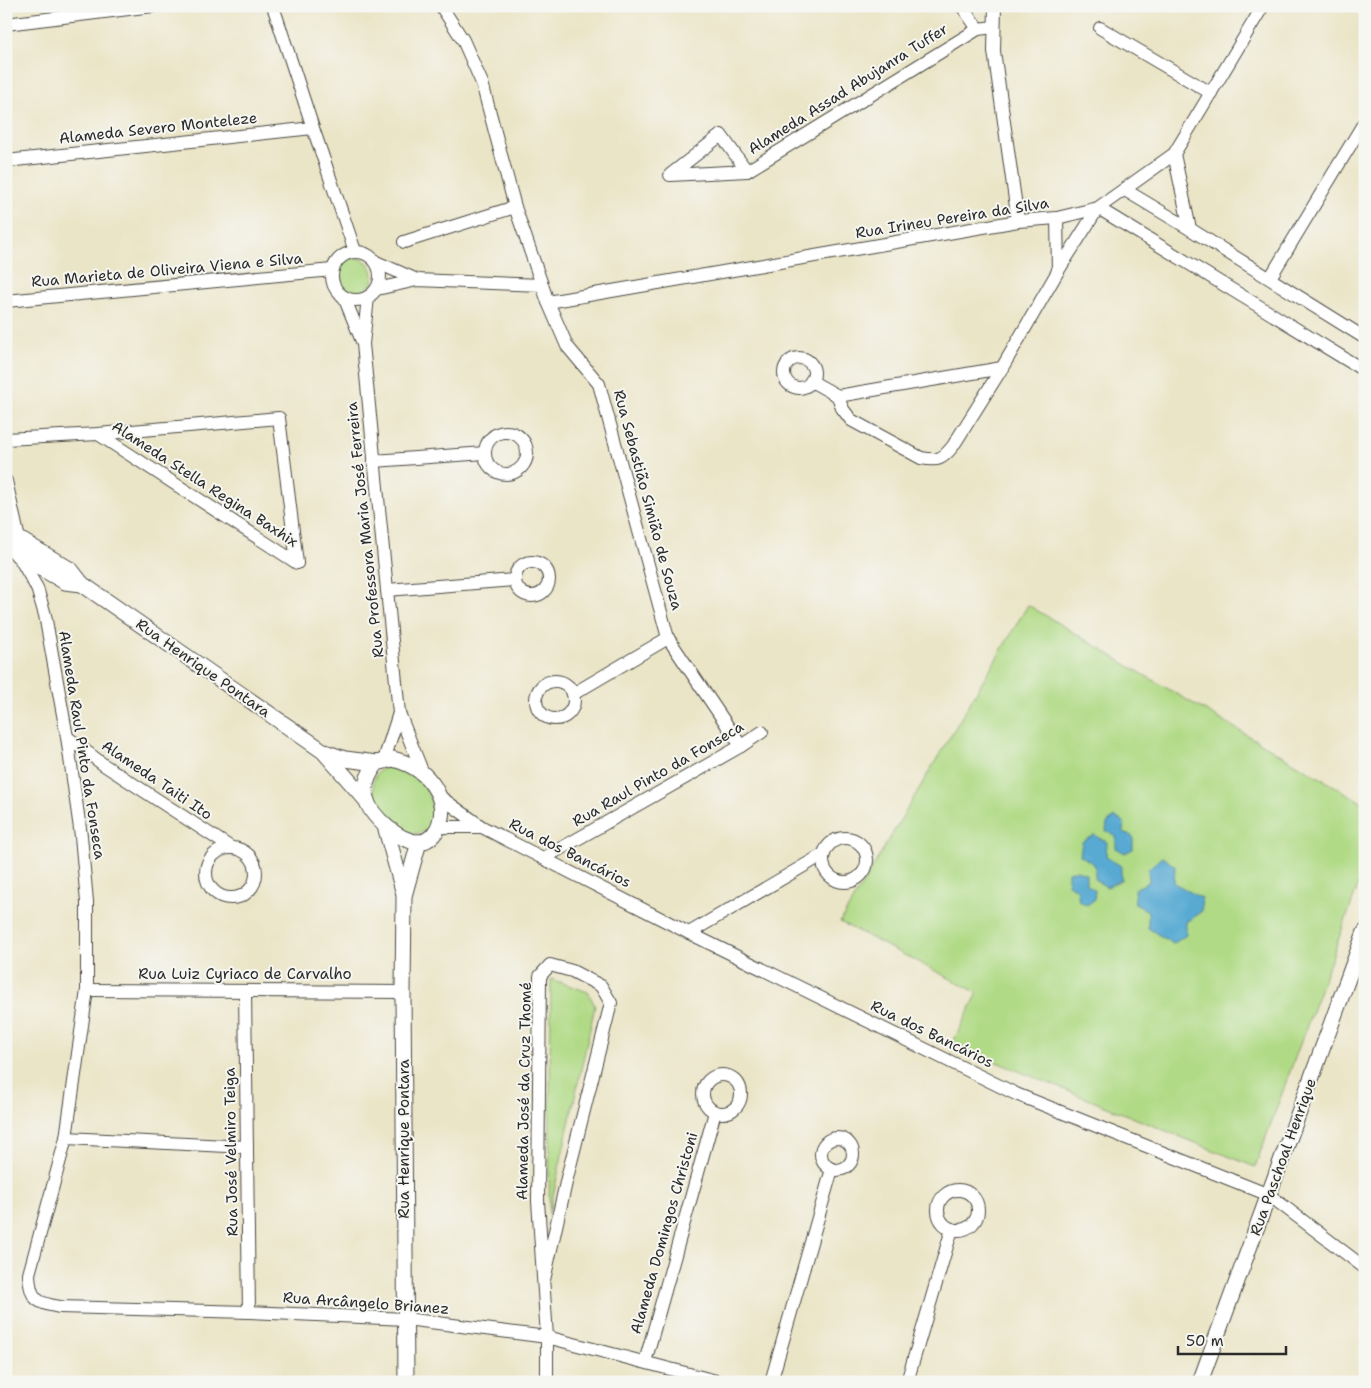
<svg xmlns="http://www.w3.org/2000/svg" width="1371" height="1388" viewBox="0 0 1371 1388" font-family="'Shantell Sans',sans-serif">
<rect width="100%" height="100%" fill="#f6f6f2"/>
<filter id="ink" filterUnits="userSpaceOnUse"><feTurbulence type="fractalNoise" baseFrequency=".02" numOctaves="2"/><feDisplacementMap in="SourceGraphic" scale="10" xChannelSelector="R" yChannelSelector="G"/><feConvolveMatrix kernelMatrix="1 2 1 2 8 2 1 2 1" color-interpolation-filters="sRGB"/></filter>
<filter id="wash" filterUnits="userSpaceOnUse"><feTurbulence type="fractalNoise" baseFrequency=".0096" numOctaves="4" result="noise"/><feDisplacementMap in="SourceGraphic" scale="20" xChannelSelector="R" yChannelSelector="G"/><feGaussianBlur stdDeviation="1.12" result="paint"/><feColorMatrix in="noise" values="0 0 0 0 0 0 0 0 0 0 0 0 0 0 0 0 0 1.4 0 .05"/><feComposite in="paint" operator="in"/></filter>
<g filter="url(#wash)">
<rect width="100%" height="100%" fill="#ebe5c7"/>
<!-- green -->
<g fill="#b0da85" stroke="#6e8258">
<circle cx="355" cy="276" r="18"/>
<path d="M1028,605L1134,669L1365,804V867L1255,1167L952,1044L978,993L840,922Z"/>
<path d="M395,764C402,769 412,773 418,779C430,790 442,823 422,832C417,834 411,834 407,832C401,828 393,824 388,819C370,802 364,768 395,764Z"/>
<path d="M551,979L588,992L595,1006L549,1214Z"/>
</g>
<!-- water -->
<g fill="#58aad3" stroke="#426a7f">
<path d="M1115,817L1124,822L1123,831L1133,837V849L1125,853L1116,848V837L1106,831L1107,823Z"/>
<path d="M1094,835L1107,842L1106,857L1121,866V880L1107,887L1095,880V865L1080,855L1082,842Z"/>
<path d="M1162,857L1175,866L1174,883L1201,898L1202,911L1186,922V935L1173,944L1148,928V911L1135,904L1134,889L1149,882L1148,869Z"/>
<path d="M1077,870L1086,874V884L1095,890L1094,900L1087,905L1079,901L1077,889L1068,884V872Z"/>
</g>
</g>
<g filter="url(#ink)">
<g fill="none" stroke-linecap="round" stroke-linejoin="round">
<defs>
<g id="minor">
<path d="M273,6L313,128L355,251"/>
<path d="M441,6L463,40L482,83L515,207L548,302L567,346L599,384L668,638L741,746"/>
<path d="M962,6L978,29"/>
<path d="M995,6L994,51L1018,221"/>
<path d="M6,24L153,6"/>
<path d="M1100,28L1211,93"/>
<path d="M721,135L747,171L670,175Z"/>
<path d="M1174,154L1190,229"/>
<path d="M6,161L313,128"/>
<path d="M747,171L978,29L994,27"/>
<path d="M1125,190L1190,229L1365,338"/>
<path d="M404,242L515,207"/>
<circle cx="356" cy="276" r="24"/>
<path d="M376,262L417,280"/>
<path d="M1058,271L1098,208L1365,371"/>
<path d="M1270,278L1365,121"/>
<path d="M377,289L417,280L542,285"/>
<path d="M344,297L362,341"/>
<path d="M368,297L363,344L399,713L422,771"/>
<path d="M6,301L332,270"/>
<path d="M548,302L1018,221L1057,218L1098,208L1174,154L1263,6"/>
<circle cx="799" cy="373" r="15"/>
<path d="M811,381L838,396L842,408L851,420L921,458C938,461 942,460 953,446L1002,368L1058,271L1057,218"/>
<path d="M838,396L1002,368"/>
<circle cx="506" cy="453" r="21"/>
<path d="M98,434L297,563"/>
<path d="M6,439L98,434L279,418L297,563"/>
<path d="M374,461L485,453"/>
<path d="M6,481L19,539"/>
<path d="M18,555L37,588L45,615L67,737L81,836L87,902V990L66,1138L29,1274C30,1299 36,1303 60,1307L249,1312L406,1319L547,1337L720,1382"/>
<circle cx="532" cy="579" r="17"/>
<path d="M387,590L514,580"/>
<circle cx="555" cy="700" r="19"/>
<path d="M573,694L668,638"/>
<path d="M67,737L104,765L230,847"/>
<path d="M384,760L399,713"/>
<path d="M439,796L482,827L689,933L1016,1094L1269,1195L1365,1268"/>
<path d="M439,827H482"/>
<circle cx="845" cy="860" r="22"/>
<circle cx="231" cy="873" r="25"/>
<path d="M544,858L741,746L762,732"/>
<path d="M689,933L824,854"/>
<path d="M87,990L403,992"/>
<path d="M245,991L249,1312"/>
<circle cx="722" cy="1094" r="19"/>
<path d="M66,1138L247,1147"/>
<circle cx="837" cy="1154" r="16"/>
<circle cx="958" cy="1210" r="20"/>
<path d="M544,1280L567,1178L611,1003L601,986L572,971L550,965L540,976L538,1201L547,1337V1382"/>
<path d="M645,1362L715,1112"/>
<path d="M771,1382L832,1169"/>
<path d="M907,1382L952,1229"/>
</g>
<g id="tertiary">
<path d="M8,543L19,539L71,570L82,584L323,751L366,800"/>
<path d="M8,543L18,555L65,582L82,584"/>
<path d="M325,752L345,759L377,763"/>
<path d="M393,759C413,764 428,774 437,792C442,802 443,812 440,822C438,831 430,841 420,842C400,843 370,816 366,798C363,785 369,773 377,763Z"/>
<path d="M385,826L404,894"/>
<path d="M406,1382L403,992L404,896L419,842"/>
<path d="M1200,1382L1365,932"/>
</g>
</defs>
<!-- minor casing -->
<use href="#minor" stroke="#484742" stroke-width="14"/>
<!-- tertiary casing -->
<use href="#tertiary" stroke="#484742" stroke-width="17"/>
<!-- minor -->
<use href="#minor" stroke="#fff" stroke-width="12"/>
<!-- tertiary -->
<use href="#tertiary" stroke="#fff" stroke-width="15"/>
</g>
</g>
<g text-anchor="middle" dominant-baseline="central" stroke-width="4" stroke-linejoin="round" paint-order="stroke">
<!-- street labels -->
<g font-size="15" fill="#2b2b2b" stroke="#f6f6f2">
<text transform="translate(848 89) rotate(-32)">Alameda Assad Abujanra Tuffer</text>
<text transform="translate(158 128) rotate(-6)">Alameda Severo Monteleze</text>
<text transform="translate(952 218) rotate(-9)">Rua Irineu Pereira da Silva</text>
<text transform="translate(167 270) rotate(-5)">Rua Marieta de Oliveira Viena e Silva</text>
<text transform="translate(205 484) rotate(33)">Alameda Stella Regina Baxhix</text>
<text transform="translate(648 500) rotate(75)">Rua Sebastião Simião de Souza</text>
<text transform="translate(365 530) rotate(-96)">Rua Professora Maria José Ferreira</text>
<text transform="translate(203 668) rotate(35)">Rua Henrique Pontara</text>
<text transform="translate(82 745) rotate(81)">Alameda Raul Pinto da Fonseca</text>
<text transform="translate(658 774) rotate(-30)">Rua Raul Pinto da Fonseca</text>
<text transform="translate(157 780) rotate(34)">Alameda Taiti Ito</text>
<text transform="translate(570 853) rotate(27)">Rua dos Bancários</text>
<text x="245" y="974">Rua Luiz Cyriaco de Carvalho</text>
<text transform="translate(932 1034) rotate(26)">Rua dos Bancários</text>
<text transform="translate(524 1091) rotate(-89)">Alameda José da Cruz Thomé</text>
<text transform="translate(404 1139) rotate(-90)">Rua Henrique Pontara</text>
<text transform="translate(231 1152) rotate(-91)">Rua José Velmiro Teiga</text>
<text transform="translate(1283 1157) rotate(-70)">Rua Paschoal Henrique</text>
<text transform="translate(664 1233) rotate(-74)">Alameda Domingos Christoni</text>
<text transform="translate(366 1303) rotate(4)">Rua Arcângelo Brianez</text>
</g>
</g>
<!-- margin -->
<rect width="1371" height="1388" fill="none" stroke="#f6f6f2" stroke-width="25"/>
<!-- scale -->
<path d="M1178 1346v8h108v-8" fill="none" stroke="#2b2b2b" stroke-width="2.5"/>
<text x="1186" y="1346" font-size="15" fill="#2b2b2b" stroke="#f6f6f2" stroke-width="4" paint-order="stroke">50 m</text>
</svg>
